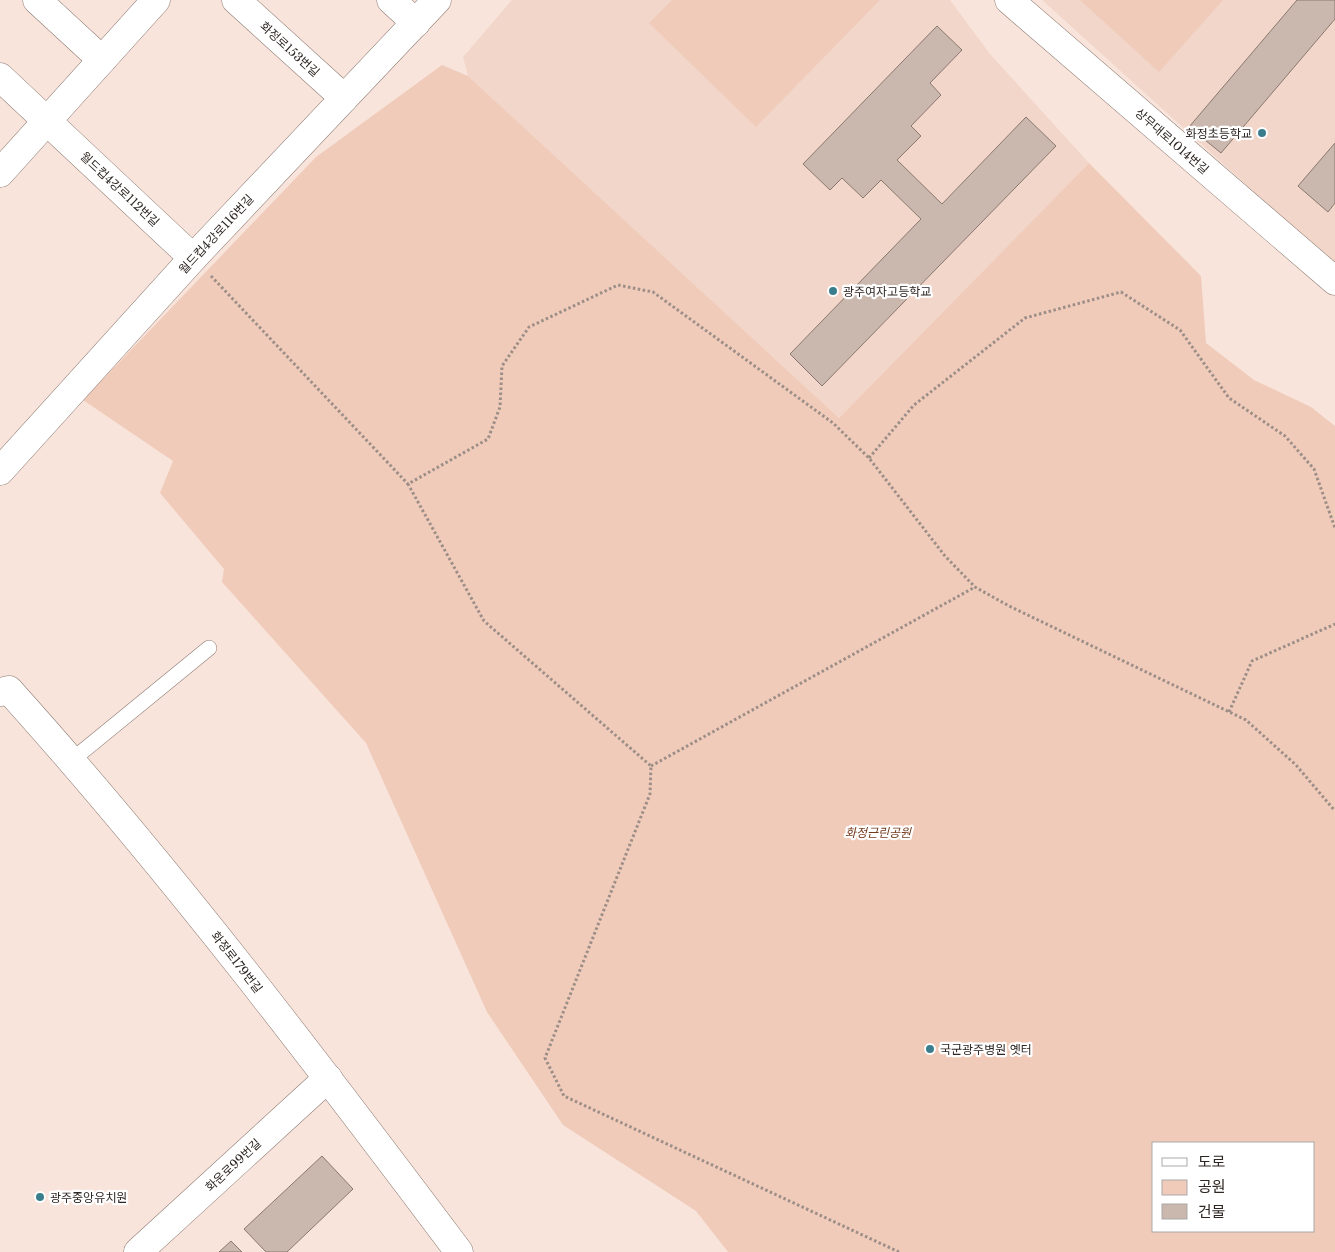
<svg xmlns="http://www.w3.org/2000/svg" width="1335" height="1252" viewBox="0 0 1335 1252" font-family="'Libre Baskerville','Noto Sans KR',serif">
<rect width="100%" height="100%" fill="#f8e4db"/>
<!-- built -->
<g fill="#f2d6ca">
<path d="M512,0H950L990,54L1089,163L839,418L468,76L463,57Z"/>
<path d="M1042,0H1335V265Z"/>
</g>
<!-- green -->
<g fill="#f0cbba" fill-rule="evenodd">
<path d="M672,0H880L756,127L649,23Z"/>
<path d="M1080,0H1223L1159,72Z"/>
<path d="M442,65L468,76L839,418L1089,163L1201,276L1206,343L1254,380L1311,407L1335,426V1252H728L696,1211L563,1125L487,1012L366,743L222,582L224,569L160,493L173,461L83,400L316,157ZM1154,1143H1314V1231H1154Z"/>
</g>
<!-- building -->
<g fill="#cab7ad" stroke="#8a786f">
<path d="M1297,0H1335V19L1221,153L1189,127Z"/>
<path d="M937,26L962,50L930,83L941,95L911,126L921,136L897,160L942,204L1026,117L1056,146L822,386L790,354L921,219L881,180L863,198L842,178L830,190L803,164Z"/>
<path d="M1335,143V203L1328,212L1298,186Z"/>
<path d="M322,1156L353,1189L287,1252H266L244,1229Z"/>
<path d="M231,1241L242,1252H219Z"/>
</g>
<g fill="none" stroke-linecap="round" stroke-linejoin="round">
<defs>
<path id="lane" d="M72,760L209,648"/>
<g id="street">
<path d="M37,0L102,60"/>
<path d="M236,0L344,98"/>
<path d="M391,0L416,23"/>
<path d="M1009,0L1335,281"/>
<path d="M0,77L193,258"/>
<path d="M0,173L156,0"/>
<path d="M0,471L193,258L437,0"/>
<path d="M0,692L9,690C170,869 315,1060 459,1252"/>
<path d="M138,1252L328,1078"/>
</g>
</defs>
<!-- lane casing -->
<use href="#lane" stroke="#8c7a72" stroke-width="16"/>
<!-- street casing -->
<use href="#street" stroke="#8c7a72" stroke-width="29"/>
<!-- path -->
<g stroke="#9c8e87" stroke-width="3" stroke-dasharray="2.5 2.5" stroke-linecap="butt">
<path d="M211,276L408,484"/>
<path d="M869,458L914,405L1025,318L1121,292L1180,330L1229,398L1285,436L1314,469L1335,528"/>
<path d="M1229,712L1252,661L1335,624"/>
<path d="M651,766L975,587"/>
<path d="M899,1252L564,1096L545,1058L650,794L651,766L484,621L408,484L488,439L500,407L502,366L529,327L618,285L653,292L833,423L869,458L945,556L975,587L1009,606L1246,720L1296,765L1335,811"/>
</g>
<!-- lane -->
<use href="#lane" stroke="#fff" stroke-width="15"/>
<!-- street -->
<use href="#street" stroke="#fff" stroke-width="28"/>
</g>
<!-- markers -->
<g fill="#3a7e8e" stroke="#fff" stroke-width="2">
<circle cx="1262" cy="133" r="5"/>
<circle cx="833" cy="291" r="5"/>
<circle cx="930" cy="1049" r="5"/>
<circle cx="40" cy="1197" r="5"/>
</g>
<g text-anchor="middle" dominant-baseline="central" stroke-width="4.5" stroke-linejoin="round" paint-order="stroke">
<!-- street labels -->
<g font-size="12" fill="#2d2622" stroke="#fff">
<text transform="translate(290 49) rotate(42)">화정로153번길</text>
<text transform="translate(1172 141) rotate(41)">상무대로1014번길</text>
<text transform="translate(120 189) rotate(43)">월드컵4강로112번길</text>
<text transform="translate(216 234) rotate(-47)">월드컵4강로116번길</text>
<text transform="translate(237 962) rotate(52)">화정로179번길</text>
<text transform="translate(233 1165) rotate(-43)">화운로99번길</text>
</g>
<!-- poi labels -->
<g font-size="12" fill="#2d2622" stroke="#fff" text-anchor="start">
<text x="1252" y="133" text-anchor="end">화정초등학교</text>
<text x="843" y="291">광주여자고등학교</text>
<text x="940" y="1049">국군광주병원 옛터</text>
<text x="50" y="1197">광주중앙유치원</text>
</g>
<!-- park labels -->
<g font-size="12" font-style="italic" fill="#743a1c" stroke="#fff">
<text x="878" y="832">화정근린공원</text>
</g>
</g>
<!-- legend -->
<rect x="1152" y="1142" width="162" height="90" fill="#ffffff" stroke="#aba8a7"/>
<rect x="1162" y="1158" width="25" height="8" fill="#ffffff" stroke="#aba8a7"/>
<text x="1198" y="1167" font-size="15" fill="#2d2622">도로</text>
<rect x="1162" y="1180" width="25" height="15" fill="#f0cbba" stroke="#aba8a7"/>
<text x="1198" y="1192" font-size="15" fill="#2d2622">공원</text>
<rect x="1162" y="1204" width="25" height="15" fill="#cab7ad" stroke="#aba8a7"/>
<text x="1198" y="1217" font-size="15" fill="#2d2622">건물</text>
</svg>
